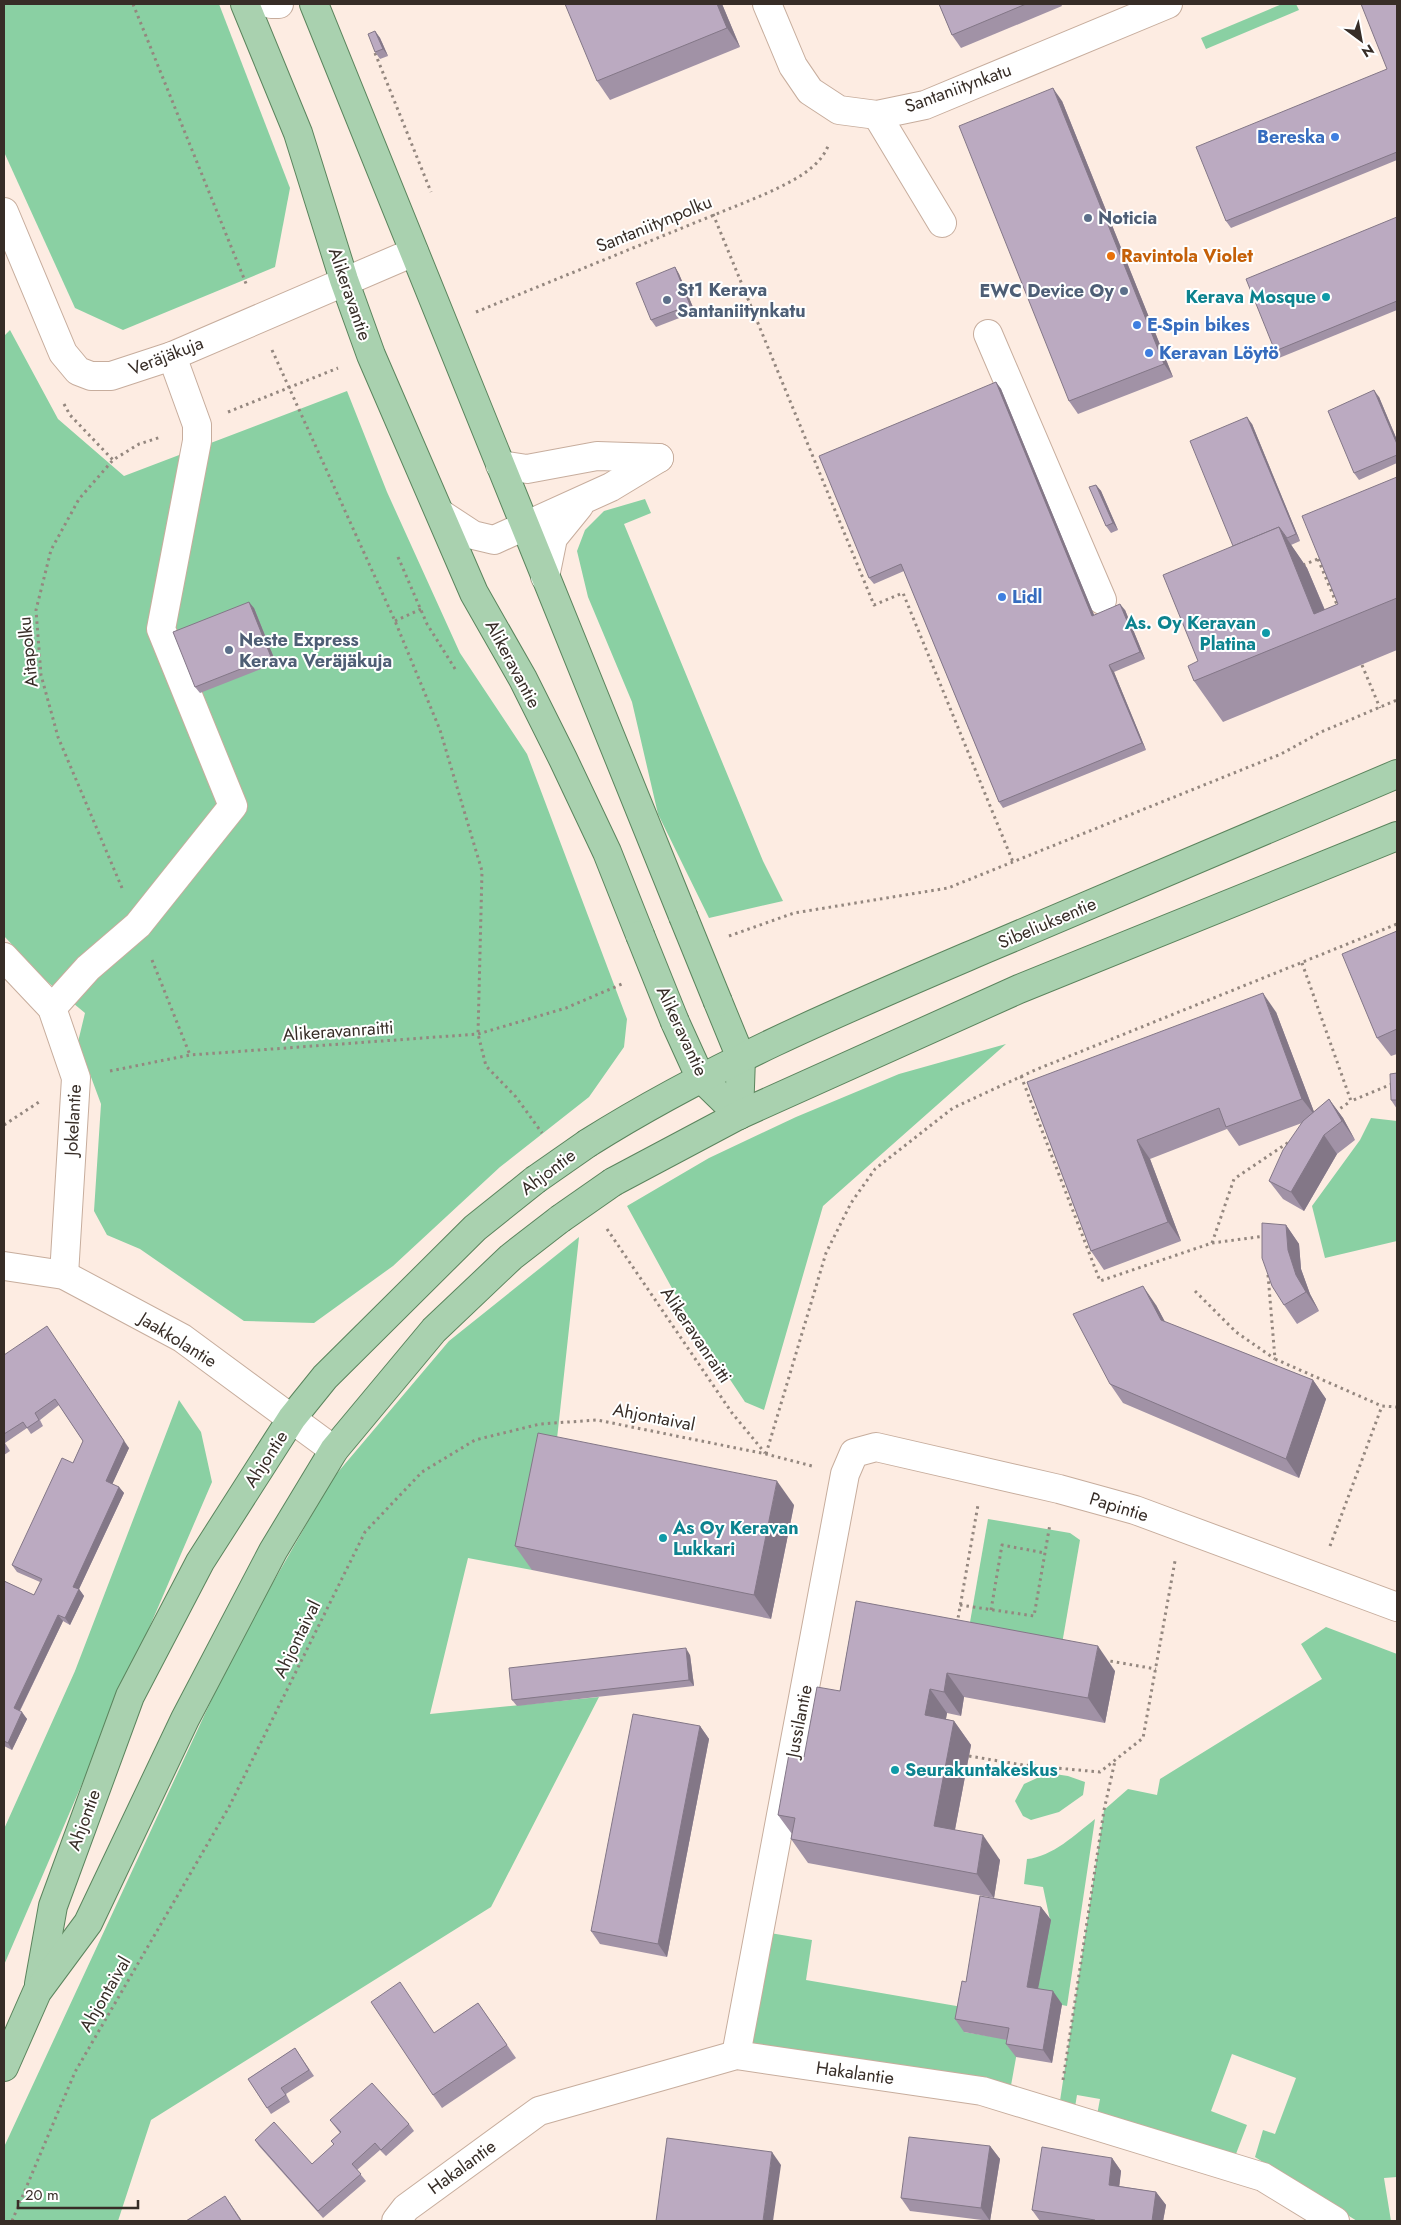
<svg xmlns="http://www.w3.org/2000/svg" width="1401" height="2225" viewBox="0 0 1401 2225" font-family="Jost,sans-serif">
<rect width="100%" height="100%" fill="#fdece2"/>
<!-- green -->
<g fill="#8ad0a3">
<path d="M4,4H219L290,188L275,267L123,330L75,308L4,152Z"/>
<path d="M1282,4H1296L1299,10L1206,49L1201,38Z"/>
<path d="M10,330L58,419L124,476L347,391L387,492L460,653L527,754L627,1019L624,1047L589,1097L500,1167L393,1266L314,1323L244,1321L140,1249L107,1235L94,1211L101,1104L78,1042L85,1013L44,979L4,936V336Z"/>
<path d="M645,499L651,513L624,524L763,861L783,901L709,918L658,814L632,702L588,597L577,551L585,530L604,511Z"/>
<path d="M1006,1044L823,1206L764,1410L745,1402L685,1312L627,1206L709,1158L796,1117L899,1074Z"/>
<path d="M1371,1118L1397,1121V1241L1325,1258L1312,1206L1360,1140Z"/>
<path d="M579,1237L555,1457L532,1570L468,1558L430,1714L599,1697L491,1907L151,2120L118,2221H4V2147L236,1647L333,1478L449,1341Z"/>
<path d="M179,1400L201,1432L212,1482L4,1965V1829L75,1671Z"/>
<path d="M988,1519L1070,1533L1080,1540L1062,1644L969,1628Z"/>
<path d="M1326,1627L1397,1654V2177L1384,2178L1391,2221H1357L1255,2157L1263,2130L1275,2134L1296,2078L1232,2054L1211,2111L1247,2125L1231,2167L1095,2126L1100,2099L1077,2095L1073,2119L1058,2114L1104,1810L1128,1789L1157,1795L1160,1779L1322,1679L1301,1644Z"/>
<path d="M1048,1773L1068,1776L1085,1782L1083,1795L1059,1812L1031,1820L1023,1816L1015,1801L1024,1784Z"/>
<path d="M1095,1819L1067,2006L1036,2000L1050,1920L1043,1887L1024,1884L1027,1859C1052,1857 1076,1834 1095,1819Z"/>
<path d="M764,1932L812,1940L806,1980L968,2008L964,2032L1019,2041L1010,2091L745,2051Z"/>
</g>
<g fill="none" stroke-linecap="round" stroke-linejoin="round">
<defs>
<g id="minor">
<path d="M271,4H279"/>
<path d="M767,4L793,66L810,91L839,110L877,115L925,105L1168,4"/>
<path d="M877,115L942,223"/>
<path d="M4,212L63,353L78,371L91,376H111L172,356L414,252"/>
<path d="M988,334L1102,600"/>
<path d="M500,465L527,469L597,456L659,458"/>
<path d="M441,514L473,535L494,540L611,487L659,458"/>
<path d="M545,577L553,538L579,506"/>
<path d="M4,957L52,1008L76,1078L64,1275"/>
<path d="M52,1008L88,968L138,925L233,806L161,629L197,441V425L172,356"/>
<path d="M4,1266L64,1275L182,1338L334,1450"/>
<path d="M736,2055L845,1474L854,1453L876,1447L1059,1489L1135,1510L1397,1607"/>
<path d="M396,2221L406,2208L539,2111L736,2055L982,2091L1263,2177L1335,2221"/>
</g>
<g id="major">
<path d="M245,4L298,133L344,280L371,355L474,593L523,679L563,759L607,852L640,935"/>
<path d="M314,4L683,916"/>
<path d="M718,1002L741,1058L739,1115"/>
<path d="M675,1022L700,1077L739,1115"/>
<path d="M588,1143C715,1063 852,1006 990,947C1125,890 1261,832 1397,774"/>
<path d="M613,1182L739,1115L1019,989L1397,836"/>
<path d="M39,1984L53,1906L130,1696L200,1562L292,1418L325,1377L475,1228L535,1180"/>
<path d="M4,2067L37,1992L88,1923L185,1719L273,1551L334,1450L434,1330L511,1257L560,1219"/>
</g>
</defs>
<!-- minor casing -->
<use href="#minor" stroke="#c7ad9d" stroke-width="30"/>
<!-- major casing -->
<use href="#major" stroke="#5b845d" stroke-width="30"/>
<!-- path -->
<g stroke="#94877f" stroke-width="3" stroke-dasharray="2.5 4" stroke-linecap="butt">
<path d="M133,4L247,286"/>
<path d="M375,53L431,192"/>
<path d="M713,214L874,605L903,593L1013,862"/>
<path d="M476,312L763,195C786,184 821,170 829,143"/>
<path d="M272,350L395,621L440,730L482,871L478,1034L486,1066L516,1097L542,1133"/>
<path d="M64,404L70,415L113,460"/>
<path d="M228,412L338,368"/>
<path d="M398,557L427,624L457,672"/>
<path d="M1318,559L1338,607"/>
<path d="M1303,565L1323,557"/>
<path d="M395,621L421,609"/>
<path d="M1362,665L1380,708"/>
<path d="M122,888L58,737L41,675L36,610L51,550L79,499L113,460L139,444L161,437"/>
<path d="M729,936L794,913L948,888L1281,754L1321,732L1397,700"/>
<path d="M152,960L190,1055"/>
<path d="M1302,963L1351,1101L1397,1082"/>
<path d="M110,1071L190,1055L478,1034L566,1008L622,984"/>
<path d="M1021,1076L1100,1281L1212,1243L1265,1236"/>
<path d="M1335,1112L1351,1101"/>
<path d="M4,1125L39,1102"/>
<path d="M607,1229L732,1413L765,1453"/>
<path d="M1212,1243L1234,1179L1292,1140"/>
<path d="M1268,1275L1275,1359L1382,1406L1397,1407"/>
<path d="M1195,1291L1236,1332L1275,1359"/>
<path d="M766,1454L826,1253L851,1203L875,1169L953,1108L1035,1070L1397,924"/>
<path d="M1330,1546L1382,1406"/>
<path d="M960,1605L1034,1616L1050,1524"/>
<path d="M991,1610L1002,1545L1045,1553"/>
<path d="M957,1624L978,1505"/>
<path d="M1104,1660L1156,1669"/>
<path d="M969,1756L1023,1765L1100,1772L1143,1738L1175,1561"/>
<path d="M1063,2080L1104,1810L1115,1761"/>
<path d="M12,2221L75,2072L229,1807L365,1532L422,1472L475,1440L540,1424L597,1420L766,1454L812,1466"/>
</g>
<!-- minor -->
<use href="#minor" stroke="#fff" stroke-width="28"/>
<!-- major -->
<use href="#major" stroke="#a9d1af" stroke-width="28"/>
<defs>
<g id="major-bridge">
<path d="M683,916L718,1002"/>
<path d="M640,935L675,1022"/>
<path d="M535,1180L588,1143"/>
<path d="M560,1219L613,1182"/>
</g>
</defs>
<!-- major-bridge casing -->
<use href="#major-bridge" stroke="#5b845d" stroke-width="30" stroke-linecap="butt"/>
<!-- major-bridge -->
<use href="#major-bridge" stroke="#a9d1af" stroke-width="28"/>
</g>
<!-- wall -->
<g fill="#a192a6">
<path d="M722,4L740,47L610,100L597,81Z"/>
<path d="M939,4H1061L1062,6L961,48L952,35Z"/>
<path d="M1397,4V160L1231,228L1226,221L1387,69Z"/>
<path d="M375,31L380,38L388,56L380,59L375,52Z"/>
<path d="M1062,101L1173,377L1078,414L1069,401Z"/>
<path d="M1397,217V310L1279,358L1275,351Z"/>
<path d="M675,267L679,274L695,312L656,327L651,320Z"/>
<path d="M996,382L1001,389L1094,615L1125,610L1145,659L1114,672L1146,750L1003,808L999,802L904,571L874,584L869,578Z"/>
<path d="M1379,397L1397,440V463L1359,480L1354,473Z"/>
<path d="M1252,424L1300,541L1291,545L1307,568L1325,610L1338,604L1397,477V650L1223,722L1194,681L1198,661L1233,546Z"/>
<path d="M1096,485L1101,491L1118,530L1111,533L1106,526Z"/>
<path d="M254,608L276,663L200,693L195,687Z"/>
<path d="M1397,931V1054L1391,1056L1377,1038Z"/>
<path d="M1276,1012L1314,1112L1329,1099L1343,1118L1355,1140L1337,1154L1304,1211L1283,1199L1269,1181L1302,1123L1239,1146L1227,1129L1150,1159L1181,1241L1104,1270L1091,1251L1027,1082Z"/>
<path d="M1397,1073V1109L1391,1100Z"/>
<path d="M1286,1225L1299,1244L1301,1269L1310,1294L1319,1311L1297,1324L1284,1305Z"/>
<path d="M1156,1305L1165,1322L1313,1380L1326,1399L1299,1478L1123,1403L1110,1384Z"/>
<path d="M4,1355L129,1448L112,1484L119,1487L124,1493L79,1589L84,1596L70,1625L63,1621L20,1711L27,1719L12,1750L4,1746V1747V1581L34,1595L40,1582L17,1572L12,1565L73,1463L83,1441L59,1405L40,1420L43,1426L31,1434L27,1428L5,1443L10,1451L4,1455Z"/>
<path d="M794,1505L771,1619L532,1570L515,1546Z"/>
<path d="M856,1601L1115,1671L1105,1723L964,1697L961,1716L947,1713L946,1719L954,1721L971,1745L955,1830L1000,1860L994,1898L808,1863L791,1839L792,1834L778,1815L804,1757L840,1691Z"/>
<path d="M690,1655L694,1686L517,1706L512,1700Z"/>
<path d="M700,1726L709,1739L667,1957L600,1944L591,1931Z"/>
<path d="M1041,1907L1051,1920L1038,1988L1062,2004L1052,2063L1016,2057L1006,2044L1007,2040L964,2032L955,2019L966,1982Z"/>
<path d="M478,2003L516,2058L442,2108L433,2095L434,2033Z"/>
<path d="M295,2048L314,2076L286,2094L290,2102L271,2114L248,2079Z"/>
<path d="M330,2120L409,2124L414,2131L386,2156L380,2150L357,2170L366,2181L323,2218L259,2146L255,2140L312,2164L334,2145L331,2141L340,2133Z"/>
<path d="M990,2146L1000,2159L990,2221L910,2211L901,2198Z"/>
<path d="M1112,2158L1121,2171L1119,2186L1156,2192L1166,2205L1163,2221H1040L1032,2210Z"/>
</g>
<!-- shaded-wall -->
<g fill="#837787">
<path d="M717,4H722L740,47L727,28Z"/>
<path d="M375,31L380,38L388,56L383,49Z"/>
<path d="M1053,88L1062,101L1173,377L1164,364Z"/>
<path d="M675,267L679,274L695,312L690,305Z"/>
<path d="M996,382L1001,389L1097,622L1092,616Z"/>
<path d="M1374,390L1379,397L1397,440V444Z"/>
<path d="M1247,417L1252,424L1300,541L1296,534Z"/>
<path d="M1096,485L1101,491L1118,530L1113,523Z"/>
<path d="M1279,527L1307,568L1331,625L1314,614Z"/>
<path d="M249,602L254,608L276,663L271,657Z"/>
<path d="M1120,604L1125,610L1145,659L1140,652Z"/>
<path d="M1109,665L1114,672L1146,750L1142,743Z"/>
<path d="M1263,993L1276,1012L1316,1117L1302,1099Z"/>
<path d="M1329,1099L1343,1118L1355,1140L1342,1121Z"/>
<path d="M1324,1135L1337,1154L1304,1211L1291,1192Z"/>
<path d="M1137,1140L1150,1159L1181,1241L1168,1222Z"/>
<path d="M1286,1225L1299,1244L1301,1269L1310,1294L1319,1311L1306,1292L1296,1275L1288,1250Z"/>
<path d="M1143,1286L1156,1305L1174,1339L1161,1320Z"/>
<path d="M51,1333L129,1448L111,1487L106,1481Z"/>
<path d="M1313,1380L1326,1399L1299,1478L1286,1459Z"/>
<path d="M777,1481L794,1505L771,1619L754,1595Z"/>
<path d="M119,1487L124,1493L79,1589L84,1596L70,1625L65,1618L73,1587Z"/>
<path d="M58,1615L63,1621L18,1714L14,1708Z"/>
<path d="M1098,1646L1115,1671L1105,1723L1088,1698Z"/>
<path d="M686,1648L690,1655L694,1686L689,1680Z"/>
<path d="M947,1673L964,1697L961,1716L944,1692Z"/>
<path d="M930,1689L947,1713L942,1739L925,1715Z"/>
<path d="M22,1712L27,1719L12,1750L8,1743Z"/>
<path d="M954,1721L971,1745L951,1850L934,1826Z"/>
<path d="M700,1726L709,1739L667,1957L658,1944Z"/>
<path d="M983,1835L1000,1860L994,1898L977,1874Z"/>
<path d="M1041,1907L1051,1920L1036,2000L1027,1987Z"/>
<path d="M1053,1991L1062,2004L1052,2063L1043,2050Z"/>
<path d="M990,2146L1000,2159L990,2221L981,2208Z"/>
<path d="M772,2152L781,2165L773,2221H763Z"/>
<path d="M1112,2158L1121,2171L1118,2198L1109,2185Z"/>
<path d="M1156,2192L1166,2205L1163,2221H1152Z"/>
<path d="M225,2196L234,2209L242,2221H241Z"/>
</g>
<!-- building -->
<g fill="#bbaac1" stroke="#837787">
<path d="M565,4H717L727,28L597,81Z"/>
<path d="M939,4H1026L952,35Z"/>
<path d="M1361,4H1397V152L1226,221L1196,147L1387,69Z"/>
<path d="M375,31L383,49L375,52L368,34Z"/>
<path d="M1053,88L1164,364L1069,401L959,126Z"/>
<path d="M1397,217V301L1275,351L1246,279Z"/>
<path d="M675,267L690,305L651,320L636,283Z"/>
<path d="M996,382L1092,616L1120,604L1140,652L1109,665L1142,743L999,802L901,564L869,578L819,456Z"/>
<path d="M1374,390L1397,444V455L1354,473L1328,411Z"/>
<path d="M1247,417L1296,534L1287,538L1279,527L1233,546L1190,441Z"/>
<path d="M1397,477V598L1194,681L1188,666L1198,661L1163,575L1279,527L1314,614L1338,604L1302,516Z"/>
<path d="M1096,485L1113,523L1106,526L1089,487Z"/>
<path d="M249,602L271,657L195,687L173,632Z"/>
<path d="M1397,931V1029L1377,1038L1342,954Z"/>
<path d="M1263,993L1302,1099L1226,1127L1219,1108L1137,1140L1168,1222L1091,1251L1027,1082Z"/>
<path d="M1397,1073V1100H1391L1390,1074Z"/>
<path d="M1329,1099L1342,1121L1324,1135L1291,1192L1269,1181L1283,1150L1303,1121Z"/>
<path d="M1262,1223L1286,1225L1288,1250L1296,1275L1306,1292L1284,1305L1272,1286L1262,1258Z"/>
<path d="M1143,1286L1161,1320L1313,1380L1286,1459L1110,1384L1073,1314Z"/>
<path d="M47,1326L124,1441L106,1481L119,1487L73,1587L79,1589L65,1618L58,1615L14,1708L22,1712L8,1743L4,1741V1581L34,1595L42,1579L12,1565L62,1458L73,1463L83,1441L55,1399L35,1413L39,1420L27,1428L23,1422L4,1434V1355Z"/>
<path d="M538,1433L777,1481L754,1595L515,1546Z"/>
<path d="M856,1601L1098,1646L1088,1698L947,1673L944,1692L930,1689L925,1715L954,1721L934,1826L983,1835L977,1874L791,1839L795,1818L778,1815L789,1754L804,1757L817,1687L840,1691Z"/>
<path d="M686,1648L689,1680L512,1700L509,1668Z"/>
<path d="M633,1714L700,1726L658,1944L591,1931Z"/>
<path d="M980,1896L1041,1907L1027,1987L1053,1991L1043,2050L1006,2044L1009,2028L955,2019L962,1981L966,1982Z"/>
<path d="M400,1982L434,2033L478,2003L507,2045L433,2095L371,2002Z"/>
<path d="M295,2048L309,2070L281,2088L286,2095L267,2108L248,2079Z"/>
<path d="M372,2083L409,2124L381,2150L375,2143L352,2164L361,2174L318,2211L255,2140L274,2122L312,2164L334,2144L331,2141L341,2132L330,2120Z"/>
<path d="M909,2137L990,2146L981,2208L901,2198Z"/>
<path d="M667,2138L772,2152L763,2221H656Z"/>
<path d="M1042,2147L1112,2158L1109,2185L1156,2192L1152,2221H1095V2220L1032,2210Z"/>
<path d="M225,2196L241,2221H186Z"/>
</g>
<!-- markers -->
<g fill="#3f7fe0" stroke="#fff" stroke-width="2">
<circle cx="1335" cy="137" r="5"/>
<circle cx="1137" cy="325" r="5"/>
<circle cx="1149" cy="353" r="5"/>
<circle cx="1002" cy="597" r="5"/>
</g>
<g fill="#5c6f8a" stroke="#fff" stroke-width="2">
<circle cx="1088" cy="218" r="5"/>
<circle cx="1124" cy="291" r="5"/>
<circle cx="667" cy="300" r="5"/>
<circle cx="229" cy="650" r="5"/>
</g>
<circle fill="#e8710a" stroke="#fff" stroke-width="2" cx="1111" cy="256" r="5"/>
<g fill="#0f9aa8" stroke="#fff" stroke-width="2">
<circle cx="1326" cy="297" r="5"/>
<circle cx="1266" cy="633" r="5"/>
<circle cx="663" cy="1538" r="5"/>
<circle cx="895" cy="1770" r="5"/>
</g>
<g text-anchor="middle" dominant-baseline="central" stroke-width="4" stroke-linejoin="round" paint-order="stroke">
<!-- street labels -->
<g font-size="18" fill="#372d27" stroke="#fff">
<text transform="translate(958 88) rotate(-20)">Santaniitynkatu</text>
<text transform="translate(654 224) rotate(-22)">Santaniitynpolku</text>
<text transform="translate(350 294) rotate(71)">Alikeravantie</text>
<text transform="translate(166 356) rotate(-21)">Veräjäkuja</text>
<text transform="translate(28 652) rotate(-96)">Aitapolku</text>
<text transform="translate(513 664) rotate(62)">Alikeravantie</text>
<text transform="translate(1047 923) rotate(-23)">Sibeliuksentie</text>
<text transform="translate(338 1031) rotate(-4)">Alikeravanraitti</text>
<text transform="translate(682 1031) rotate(65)">Alikeravantie</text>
<text transform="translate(73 1120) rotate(-87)">Jokelantie</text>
<text transform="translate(548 1172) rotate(-37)">Ahjontie</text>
<text transform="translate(696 1335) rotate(56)">Alikeravanraitti</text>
<text transform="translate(178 1340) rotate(32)">Jaakkolantie</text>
<text transform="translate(654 1417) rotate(11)">Ahjontaival</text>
<text transform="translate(266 1459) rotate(-57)">Ahjontie</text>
<text transform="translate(1119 1507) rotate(17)">Papintie</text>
<text transform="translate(297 1639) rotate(-64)">Ahjontaival</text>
<text transform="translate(799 1721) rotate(-79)">Jussilantie</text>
<text transform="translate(84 1820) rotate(-70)">Ahjontie</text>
<text transform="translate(105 1994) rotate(-60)">Ahjontaival</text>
<text transform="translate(855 2073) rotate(8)">Hakalantie</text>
<text transform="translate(462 2167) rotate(-36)">Hakalantie</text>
</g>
<!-- shop labels -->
<g font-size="18" font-weight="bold" fill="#366cbe" stroke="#fff" text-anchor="start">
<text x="1325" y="137" text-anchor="end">Bereska</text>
<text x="1147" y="325">E-Spin bikes</text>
<text x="1159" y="353">Keravan Löytö</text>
<text x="1012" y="597">Lidl</text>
</g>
<!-- service labels -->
<g font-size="18" font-weight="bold" fill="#4e5e75" stroke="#fff" text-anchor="start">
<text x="1098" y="218">Noticia</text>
<text x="677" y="290">St1 Kerava<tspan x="677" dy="21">Santaniitynkatu</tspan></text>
<text x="1114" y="291" text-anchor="end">EWC Device Oy</text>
<text x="239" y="640">Neste Express<tspan x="239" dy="21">Kerava Veräjäkuja</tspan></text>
</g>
<!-- food labels -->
<g font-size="18" font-weight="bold" fill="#c56008" stroke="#fff" text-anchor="start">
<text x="1121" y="256">Ravintola Violet</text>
</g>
<!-- culture labels -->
<g font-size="18" font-weight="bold" fill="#0d838f" stroke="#fff" text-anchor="end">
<text x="1316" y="297">Kerava Mosque</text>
<text x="1256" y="623">As. Oy Keravan<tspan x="1256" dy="21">Platina</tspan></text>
<text x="673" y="1528" text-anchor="start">As Oy Keravan<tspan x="673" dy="21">Lukkari</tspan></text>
<text x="905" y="1770" text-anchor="start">Seurakuntakeskus</text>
</g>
</g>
<!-- border -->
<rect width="1401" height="2225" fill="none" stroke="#372d27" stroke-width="10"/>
<!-- north arrow -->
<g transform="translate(1361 40) rotate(148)" stroke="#ffffff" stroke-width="4" paint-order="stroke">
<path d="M0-4L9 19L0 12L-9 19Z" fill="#372d27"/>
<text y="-8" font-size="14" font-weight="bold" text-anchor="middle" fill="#372d27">N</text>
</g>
<!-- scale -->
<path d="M18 2200v8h120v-8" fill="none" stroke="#372d27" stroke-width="2.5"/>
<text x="25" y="2200" font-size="15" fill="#372d27" stroke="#ffffff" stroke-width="4" paint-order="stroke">20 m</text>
</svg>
